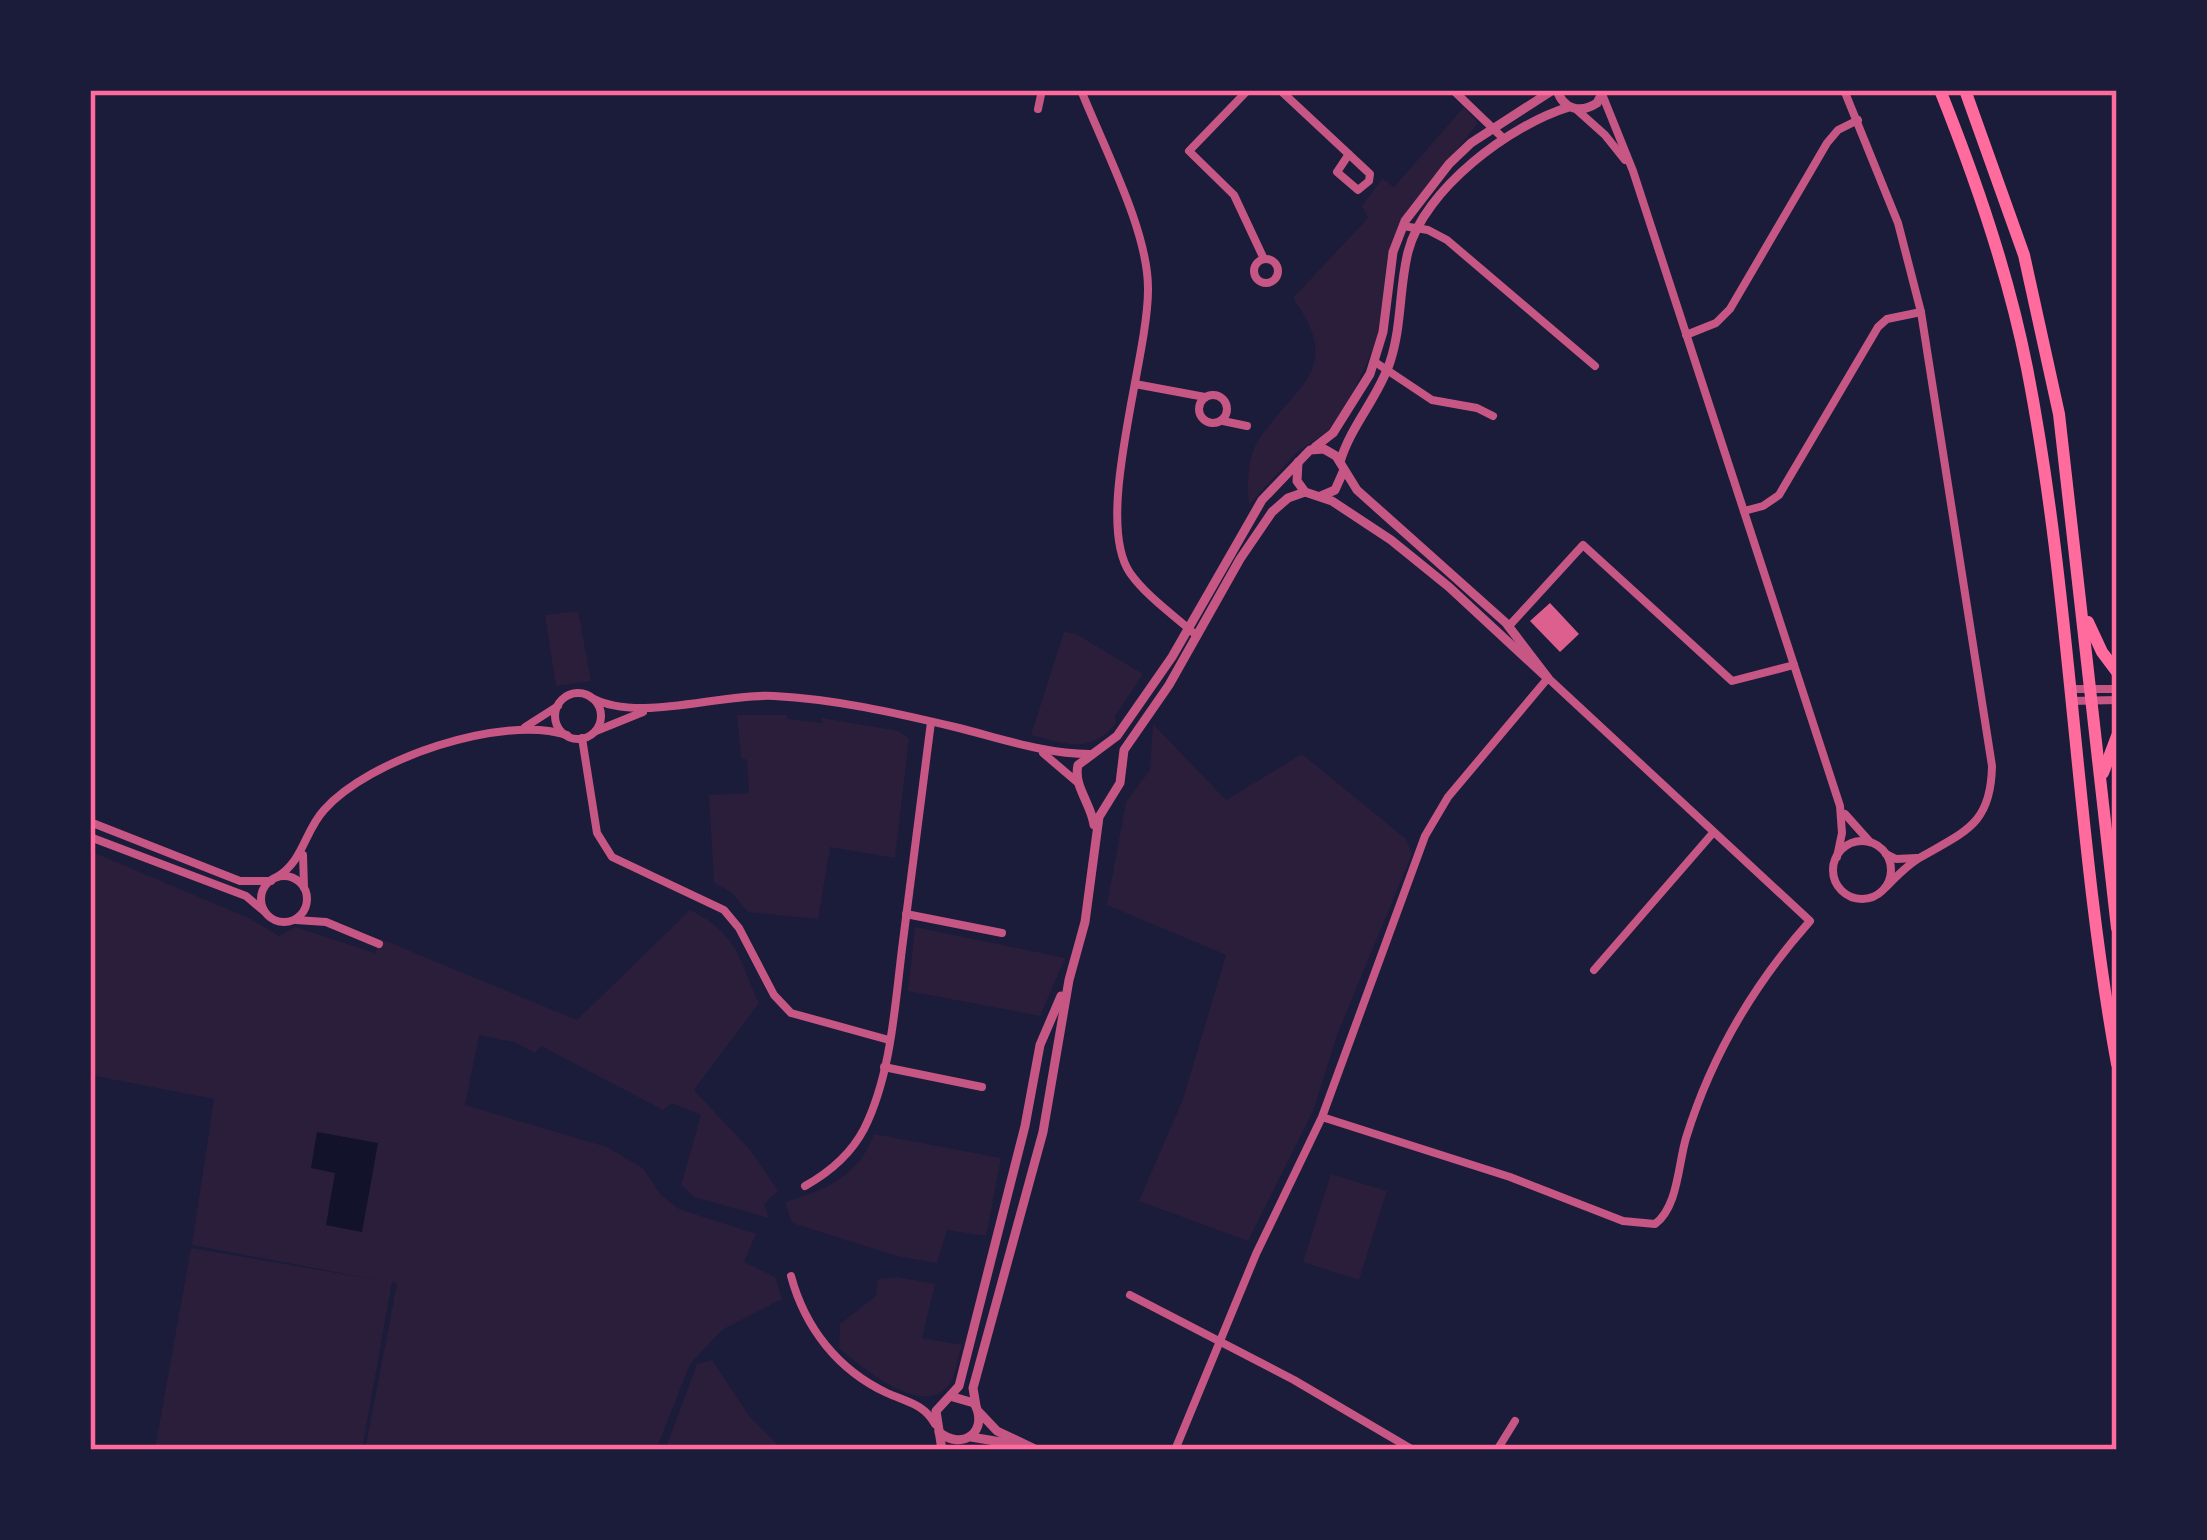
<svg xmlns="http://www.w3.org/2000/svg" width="2207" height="1540" viewBox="0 0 2207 1540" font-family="'Public Sans',sans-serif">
<rect width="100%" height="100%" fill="#1b1b3a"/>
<!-- green -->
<g fill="#2a1e3b">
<path d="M1464,107L1478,123L1401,221L1387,259L1378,338L1347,406L1332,429L1297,452L1249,505C1247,485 1247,458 1258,441C1295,384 1345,371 1293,298L1368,218L1362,206L1382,179L1394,187Z"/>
<path d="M578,611L591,681L556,686L545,615Z"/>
<path d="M1064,632L1076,634L1143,674L1115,716L1116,723C1089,755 1067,744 1031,735Z"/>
<path d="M737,715H787L788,719L822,723V718L899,731L909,739L895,858L830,847L818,919L748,912L732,893L714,883L709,795L749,793L747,760L741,758Z"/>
<path d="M1153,724L1226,800L1302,754L1406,839L1412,854L1337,1035L1313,1111L1248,1241L1139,1201L1183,1099L1226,955L1107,905L1126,802L1150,770Z"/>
<path d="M90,851L251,919L279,936L295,927L375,953L381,939L577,1020L690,910C738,934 738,957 759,1003L694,1090L751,1151L778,1191L764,1204L769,1218L694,1197L681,1185L701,1115L672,1103L663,1110L541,1046L535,1053L514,1042L479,1035L465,1105L607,1147L644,1169L660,1194L679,1209L756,1234L744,1262L775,1277L782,1299L722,1330L690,1364L656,1450H365L397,1284L392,1282L362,1450L155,1449L191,1248L384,1281L192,1245L214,1099L90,1075Z"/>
<path d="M915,927L1065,958L1040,1016L908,991Z"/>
<path d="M874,1134L1001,1158L986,1236L947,1230L937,1263L897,1256L792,1223L785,1202C826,1190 859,1176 874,1134Z"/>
<path d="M1331,1174L1387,1191L1359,1280L1303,1262Z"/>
<path d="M897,1277L935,1284L922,1338L962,1345C958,1356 956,1374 950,1383C925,1422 861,1366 839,1348L840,1324L876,1296L878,1279Z"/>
<path d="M712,1360L749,1416L783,1450H665L697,1364Z"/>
</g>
<!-- water -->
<path fill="#12122b" d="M317,1132L378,1143L362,1232L326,1225L335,1173L311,1168Z"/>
<!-- building -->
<path fill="#dd5f8e" d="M1550,603L1579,634L1560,652L1530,621Z"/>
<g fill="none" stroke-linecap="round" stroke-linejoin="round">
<!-- minor -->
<g stroke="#c65784" stroke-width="8">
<path d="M1081,90C1103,146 1149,232 1148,290C1148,359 1093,519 1130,573C1147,597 1175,616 1197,636"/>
<path d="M1248,90L1189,151L1234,195L1264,259"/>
<path d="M1280,90L1370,174L1369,181L1358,190L1337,172L1349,154"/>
<path d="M1453,90L1504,139"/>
<path d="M1844,90L1898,223L1921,312L1992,766C1991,824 1966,831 1921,857C1908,864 1896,877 1885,888"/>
<path d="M1602,94L1633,171L1840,806L1842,833L1837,857"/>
<path d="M1038,109L1042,90"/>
<path d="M1576,109L1605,135L1625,160"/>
<path d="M1403,226L1428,230L1447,240L1595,366"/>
<circle cx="1266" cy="271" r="12"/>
<path d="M1686,335L1716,323L1730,309L1827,143L1838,130L1858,120"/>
<path d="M1375,362L1432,400L1477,408L1493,416"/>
<path d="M1135,384L1205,397"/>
<circle cx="1213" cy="409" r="14"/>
<path d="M1223,421L1247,426"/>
<path d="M1744,511L1763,506L1779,495L1878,327L1887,319L1921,312"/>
<path d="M1509,626L1583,545L1732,681L1794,665"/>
<path d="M2071,689H2117"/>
<circle cx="578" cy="716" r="23"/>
<path d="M592,698C640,723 719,693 774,696C835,699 896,713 955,727C1000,738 1044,754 1090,754"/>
<path d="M2071,701L2117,700"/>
<path d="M525,727L558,706"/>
<path d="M596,731L643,712"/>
<path d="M582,738L597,833L612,857L724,910L739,928L774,995L791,1013L889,1040"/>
<path d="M1043,753L1077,782"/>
<path d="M1845,814L1870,842"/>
<path d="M90,822L240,881H271"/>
<path d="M90,837L246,896L265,912"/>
<circle cx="1862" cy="870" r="29"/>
<path d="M1886,854L1896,859L1917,858"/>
<path d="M303,855L304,887"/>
<circle cx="284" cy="899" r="23"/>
<path d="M277,877C304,860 304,832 324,810C369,759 502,714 567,735"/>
<path d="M906,914L1002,933"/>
<path d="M296,920L326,922L379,944"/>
<path d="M1594,970L1712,834"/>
<path d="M884,1067L982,1087"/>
<path d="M805,1186C830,1172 851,1154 864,1129C892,1073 895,1002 903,941C912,868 921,795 931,722"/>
<path d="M791,1276C805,1328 838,1370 887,1393C907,1402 924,1404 935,1424"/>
<path d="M1130,1295L1294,1380L1413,1450"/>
<path d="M1175,1450L1256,1254L1322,1117L1425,836L1448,797L1548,678L1810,921C1754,984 1711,1057 1686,1138C1678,1165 1678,1207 1655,1224L1623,1221L1510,1177L1322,1117"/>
<path d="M1497,1450L1515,1421"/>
</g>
<!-- tertiary -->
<g stroke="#c65784" stroke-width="9">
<path d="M1557,90C1563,109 1580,114 1597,103L1604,90"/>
<path d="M1315,447L1333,433L1370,374L1383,332L1393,252L1405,221L1449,164L1471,143L1553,90"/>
<path d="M1298,462L1297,481L1305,492L1332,501L1391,540L1449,587L1544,675"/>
<path d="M1340,462C1351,425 1378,398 1390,362C1402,326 1399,288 1408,252C1424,189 1510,125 1569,107"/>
<path d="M1321,496L1335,490L1343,472"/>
<path d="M1094,825C1091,803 1073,786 1078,765L1117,736L1172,657L1262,500L1310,450L1324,449L1336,456L1357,490L1506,623L1548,678"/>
<path d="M976,1406L973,1388L1043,1132L1069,980L1085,922L1099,817L1120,783L1124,750L1169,685L1240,559L1272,512L1288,498L1305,492"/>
<path d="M979,1412L997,1431L1037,1450"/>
<path d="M939,1432C963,1452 990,1430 974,1403L953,1397"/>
<path d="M971,1437L1013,1444"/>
<path d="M942,1450L936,1411L959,1386L1025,1126L1040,1045L1061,996"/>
</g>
<!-- primary -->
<g stroke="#ff6b9d" stroke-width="12">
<path d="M1940,90C1976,180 2008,272 2027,368C2072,598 2075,834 2117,1064"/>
<path d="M1965,90L2024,255L2059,414L2117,928"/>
<path d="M2088,622L2102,652L2117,672"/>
<path d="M2103,773L2117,736"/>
</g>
</g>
<!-- border -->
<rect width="2207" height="1540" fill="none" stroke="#1b1b3a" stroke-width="186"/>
<rect x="93" y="93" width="2021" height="1354" fill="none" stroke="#ff6b9d" stroke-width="4.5"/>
</svg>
